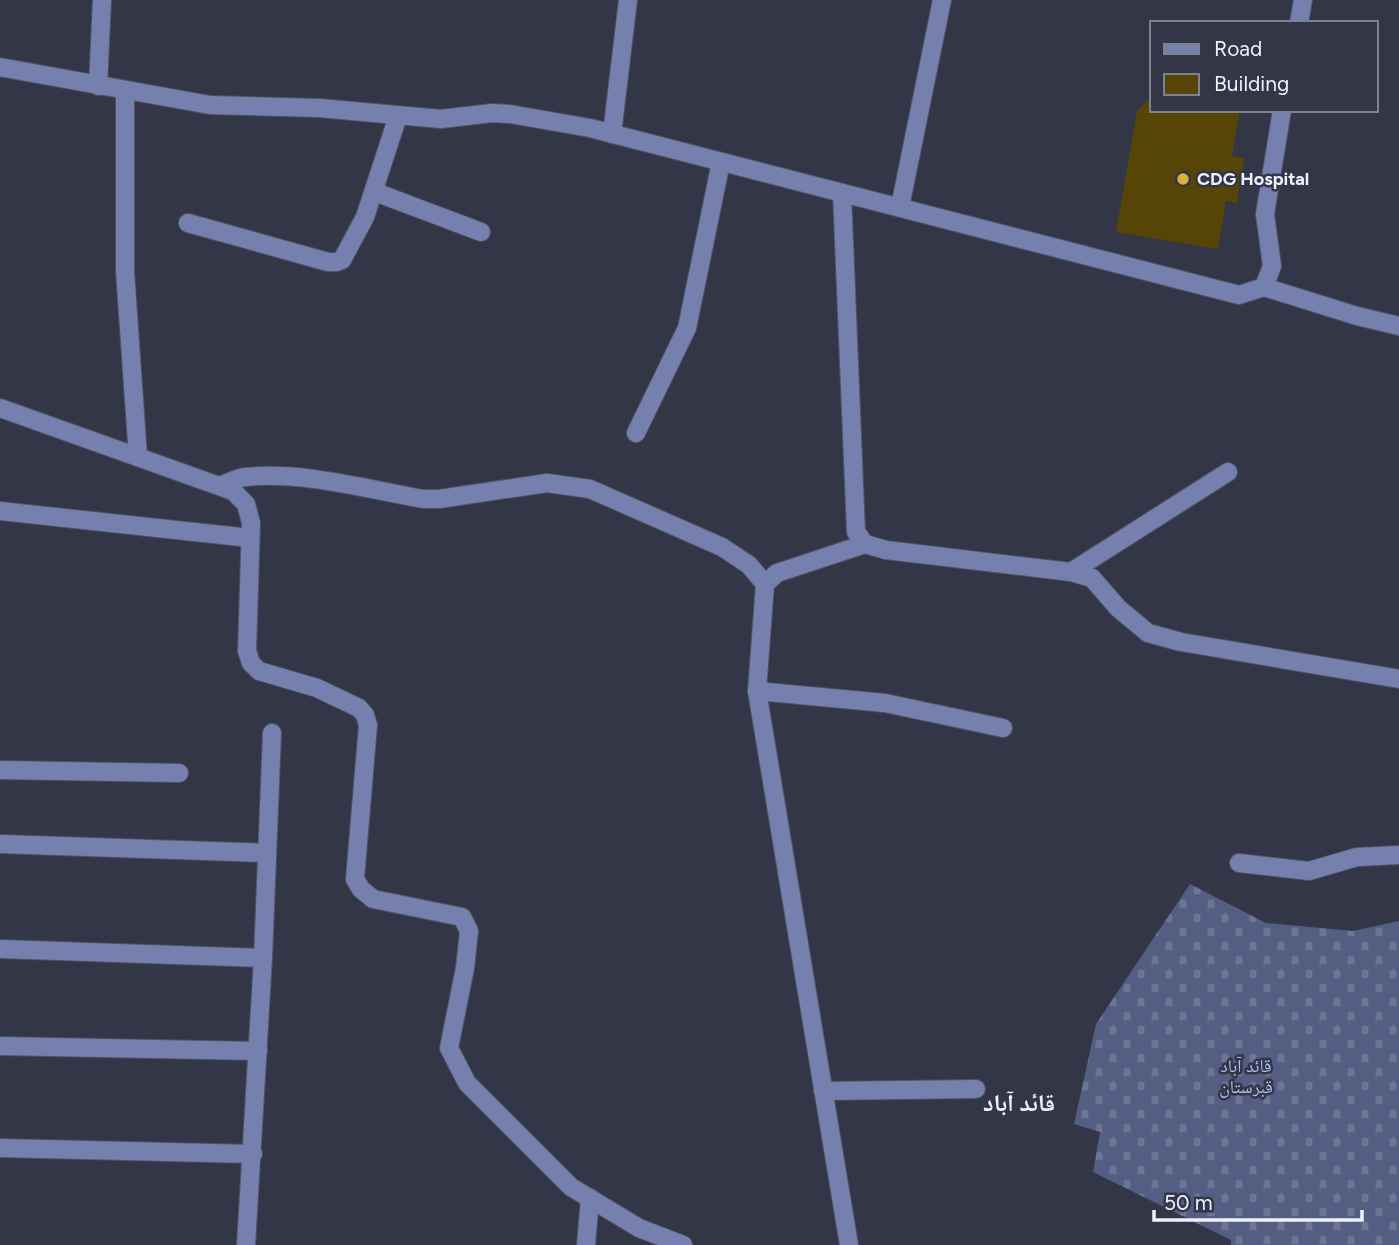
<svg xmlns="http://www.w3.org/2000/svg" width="1399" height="1245" viewBox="0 0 1399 1245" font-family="Figtree,'Noto Naskh Arabic',sans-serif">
<defs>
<pattern id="cemetery-stones" width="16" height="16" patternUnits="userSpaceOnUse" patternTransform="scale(1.75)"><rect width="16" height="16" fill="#545d82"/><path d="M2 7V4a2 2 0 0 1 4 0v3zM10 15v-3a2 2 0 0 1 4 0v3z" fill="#6d7595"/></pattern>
</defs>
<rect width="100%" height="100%" fill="#323647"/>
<!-- cemetery -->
<path fill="url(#cemetery-stones)" d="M1190,884L1266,923L1353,931L1399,921V1245H1231V1240L1093,1172L1100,1132L1074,1124L1096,1024Z"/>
<!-- building -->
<path fill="#574507" d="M1152,96V110H1240L1232,156L1244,158L1237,203L1226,201L1218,249L1116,232L1137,111Z"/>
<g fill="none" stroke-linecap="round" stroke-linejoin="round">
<defs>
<g id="minor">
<path d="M1299,23L1303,0"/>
<path d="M0,67L210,105L319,108L441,119L492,113L510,114L590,128L1239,295L1264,287L1272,266L1265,214L1282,110"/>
<path d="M98,86L102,0"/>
<path d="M125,91V271L138,457"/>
<path d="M612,134L628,0"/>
<path d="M375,192L481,232"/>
<path d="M842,193L856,532L865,544L886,550L1071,572L1092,578L1118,608L1148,633L1181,642L1399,679"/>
<path d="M900,207L942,0"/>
<path d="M188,223L328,262H337L342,260L365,217L398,116"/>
<path d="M1264,287L1357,316L1399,326"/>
<path d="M0,408L233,491L246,504L251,523L247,651L251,663L259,671L317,688L359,708L365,715L368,725L355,879L361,889L373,899L462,917L469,931L465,968L449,1048L467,1083L571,1187L639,1228L683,1245"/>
<path d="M636,433L687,328L721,162"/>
<path d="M220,486C228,483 237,478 245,477C302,471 367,489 423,499H439L547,483L590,489L722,547L749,565L765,584"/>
<path d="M0,511L250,538"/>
<path d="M1071,572L1228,472"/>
<path d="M757,691L885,703L1003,728"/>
<path d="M0,770L179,773"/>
<path d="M0,844L267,853"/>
<path d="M1239,863L1309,871L1357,857L1399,855"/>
<path d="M0,949L263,958"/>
<path d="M0,1046L258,1051"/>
<path d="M823,1091L976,1089"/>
<path d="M0,1148L253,1154"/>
<path d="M246,1245L263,958L272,733"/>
<path d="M586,1245L590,1198"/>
<path d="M849,1245L757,691L765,584L777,573L865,544"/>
</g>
</defs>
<!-- minor casing -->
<use href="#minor" stroke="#505464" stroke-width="20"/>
<!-- minor -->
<use href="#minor" stroke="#7580ae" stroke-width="18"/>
</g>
<!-- markers -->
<circle fill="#d9b334" stroke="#323647" stroke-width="2.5" cx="1183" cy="179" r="7"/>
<g text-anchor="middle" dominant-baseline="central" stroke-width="5" stroke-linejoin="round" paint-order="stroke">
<!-- poi labels -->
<g font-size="18" font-weight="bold" fill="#eef1fd" stroke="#323647" text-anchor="start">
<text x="1197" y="179">CDG Hospital</text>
</g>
<!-- park labels -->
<g font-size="18" fill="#b3c1f6" stroke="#323647">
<text x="1246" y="1066">قائد آباد<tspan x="1246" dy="21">قبرستان</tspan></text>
</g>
<!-- district labels -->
<g font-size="24" font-weight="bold" fill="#eef1fd" stroke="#323647">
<text x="1019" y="1102">قائد آباد</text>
</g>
</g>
<!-- legend -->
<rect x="1150" y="21" width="228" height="91" fill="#323647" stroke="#7d8190" stroke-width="2"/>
<rect x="1164" y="44" width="35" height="10" fill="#7580ae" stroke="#7d8190" stroke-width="2"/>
<text x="1214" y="56" font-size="21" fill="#eef1fd">Road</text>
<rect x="1164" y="74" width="35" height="21" fill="#574507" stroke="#7d8190" stroke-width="2"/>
<text x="1214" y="91" font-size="21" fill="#eef1fd">Building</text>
<!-- scale -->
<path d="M1154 1210v10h208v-10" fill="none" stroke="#eef1fd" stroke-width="3.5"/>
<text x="1164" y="1210" font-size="21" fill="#eef1fd" stroke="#323647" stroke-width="5" paint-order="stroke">50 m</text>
</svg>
